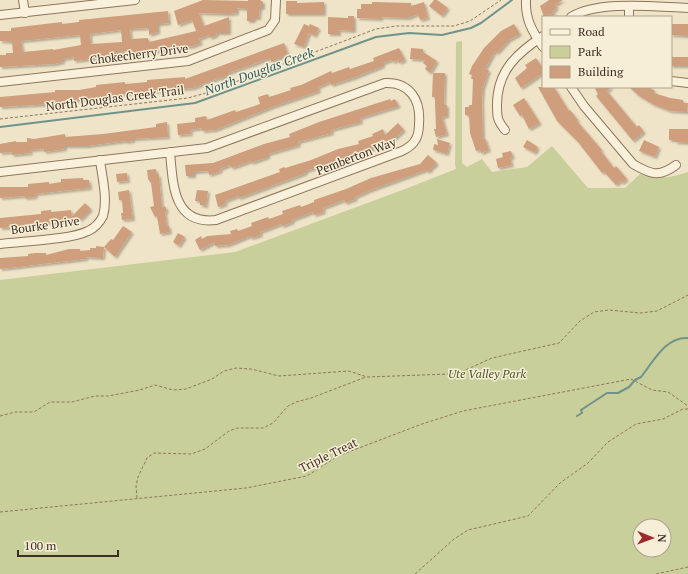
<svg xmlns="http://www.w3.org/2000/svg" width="688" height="574" viewBox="0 0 688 574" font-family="'PT Serif',serif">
<defs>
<filter id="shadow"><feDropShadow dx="2" dy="2" stdDeviation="1" flood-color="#0004"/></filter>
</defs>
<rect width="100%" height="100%" fill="#f0e4c8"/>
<!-- green -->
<path fill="#c9cf9b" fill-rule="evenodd" d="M462,41V163L467,167L482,159L492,172L527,167L552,146L588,188H625L640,174C658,180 670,178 688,172V574H0V280L235,252L405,189L456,169L455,165L456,42ZM640,526H664V550H640Z"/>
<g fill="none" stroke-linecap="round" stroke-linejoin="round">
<!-- stream -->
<g stroke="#6f938a" stroke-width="2">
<path d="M0,127L195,103L376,37L409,33L442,35L471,28L481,23L512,0"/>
<path d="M577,416L582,413L581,410L607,393H618L629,387L635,380L641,377C653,362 666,336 688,338"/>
</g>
</g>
<!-- building -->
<g fill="#cf9f7d" fill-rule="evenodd" filter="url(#shadow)">
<path d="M203,0L248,1V0H260L263,2V8H260L259,18H254V21H247V9L237,8V13L229,14L199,13L204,26L229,17V33H216L217,35L210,38L209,35L199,39L201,43L193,46L129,55L128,51L117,52V56L74,61V57L63,59V62L54,64L0,67V55H6V53H13L12,42L0,41V31H11V28L62,22V24L79,22V20L168,11L169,23L158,24V32L149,35V28L130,29L131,39L148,38L149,42L196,31L192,20L178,25L174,11ZM121,30L122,42L91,44L90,34ZM80,35L81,45L53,50V49L23,52L21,41Z"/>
<path d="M434,0H437L448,8L442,16L429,6Z"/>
<path d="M549,0H563L555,5L557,8L553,11L554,13L544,17L540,6Z"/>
<path d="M286,1H297V3L324,2V14H286Z"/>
<path d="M372,2L411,3V6L424,2L428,18L420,20L418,14L408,18L381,17V19L357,18V9H361V4H372Z"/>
<path d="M348,16H354V31L339,30V34H328V17L348,18Z"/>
<path d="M304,24L309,26L310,24L319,28L315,36L309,33L304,47L294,44Z"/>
<path d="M514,24L520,34L509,40L497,53L495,51L485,69L489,70L483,88L482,101L483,139L485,138L489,150L481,153L480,150L476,151L470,133L469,115H465V107H469V105H472L473,79H471L472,75L469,74L472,66L484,48L501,31Z"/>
<path d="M671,24H688V36L671,35Z"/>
<path d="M284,43L288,54L271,62L270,58L254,64L228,73L229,75L219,79V78L193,88L104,96V100L93,101V98L77,100L64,102V105L53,106V104L0,107V97L55,92V90H79L96,87V85L125,82V84L147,82V80L185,77V79Z"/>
<path d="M399,48L405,60L399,63L398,60L393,62L392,60L383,63V66L353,78L331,85L330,82L318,87L319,91L272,107L215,130L202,131V128L190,130L191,134L178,135L177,124L195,122V118L206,116L207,120L235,110L236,112L260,104L258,97L268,94L269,97L291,90L290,88L301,85L331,71L332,73L349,67L350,69L374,61L373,58Z"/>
<path d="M411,48L423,49V52L437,61L430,73L425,69L427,66L423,63L425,60L410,59Z"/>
<rect x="671" y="57" width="17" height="9"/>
<path d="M536,58L543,68V73L521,88L515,78L527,68L525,65Z"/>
<path d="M433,73H445L444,105H447V116L442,117L447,134L436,137L434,129H436L435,102V97H432Z"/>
<path d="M538,87H554L569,111L570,110L578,120L577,121L602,150L601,151L614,168L616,166L627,179L622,183L620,181L616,185L604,172L602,173L578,142L557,121Z"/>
<path d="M598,87H612L607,91L637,127L639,125L644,132L633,141L596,96L598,94L595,89Z"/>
<path d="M629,87H649L655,91L654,93L670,98L683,100V103H688L687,112L670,111L654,105L639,96Z"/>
<path d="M524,98L540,123L529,129L522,115L520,116L513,105Z"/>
<path d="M390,99L391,101L395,99L399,106L360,118L361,122L331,130L332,133L298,142L299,145L268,154V157L251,163V161L232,168L230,165L220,169L221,171L209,175L208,171L194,172V176H186L185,165L213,163L264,144L290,137L289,134L319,122Z"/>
<path d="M167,122L168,137L133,139V141L126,142L125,141L87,146H65V149L44,152V149L30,150L31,153L12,155V152L0,153V144L16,141V142H27V138L34,139L65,134V137L103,134L156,127V124Z"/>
<path d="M398,123L404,130L394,139L369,150L306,171V173L239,198L238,196L225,201L226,204L218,207L215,195L280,172L279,169L284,167L285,168L311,160L338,149L359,144L358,141L373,136L372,134L383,129L385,135Z"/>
<path d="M669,129H688V143L675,142V140H669Z"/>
<path d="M437,139L450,143L447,154L433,150L434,144L438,145Z"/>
<path d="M527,140L538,147L535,153L523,147Z"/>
<path d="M644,140L659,147L655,157L639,151Z"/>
<path d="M511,151L513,157L510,158L512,165L498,168L496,159L503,157L502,153Z"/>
<path d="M428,155L437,163L428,172L426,170L371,190L355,197L356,199L345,203L344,200L323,208L324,212L314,215L313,212L292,220L293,222L282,226L281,224L260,232L261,235L251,238L250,236L228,245L215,246V242L200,250L195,240L201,236L202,239L207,236L231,234L230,231L237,229L238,231L252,226L251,223L268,217L269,219L283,214L282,211L300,205L301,207L314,202V200L346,189L371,178L420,164Z"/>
<path d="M156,169L157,175H159L162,207L165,206L167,211L165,212L167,226H169L170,232L160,234L157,216L155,217L150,207L154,206L151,183L148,179L147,170Z"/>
<path d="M127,173L128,181L117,182L116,174Z"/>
<path d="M83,178V180H89L90,188L35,194L36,197L25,198L24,196L0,198V187H28V184L49,182V184L61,182V179Z"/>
<path d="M129,190L133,219L122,220L121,213H123L122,200H119L118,192Z"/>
<path d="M197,190L208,191L206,206L200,205V201H195Z"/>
<path d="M85,203L91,209L80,220L78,217L68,218L69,222L35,223V226L0,228V218L41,214V211L51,210V212L71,210L72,216Z"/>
<path d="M123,226L132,232L115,257L104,247L111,239L113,240Z"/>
<path d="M178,233L185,237L179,246L173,242Z"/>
<path d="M96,246L104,247L103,258L86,257V259L0,269V258L28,256V254L36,253H46V255L69,249H80V251L90,250V248H96Z"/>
</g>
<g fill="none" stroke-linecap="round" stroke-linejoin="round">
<defs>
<g id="minor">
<path d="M23,0L25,13"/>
<path d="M526,0C525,19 532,31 543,47"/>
<path d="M0,15L135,0"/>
<path d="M571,17C599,0 655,7 688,8"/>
<path d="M629,17V7"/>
<path d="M671,81L688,83"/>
<path d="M0,82L188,61L268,30L275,20L276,0"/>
<path d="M571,87L584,106L633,164C650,174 659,178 676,165"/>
<path d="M505,130C497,120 497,117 497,105C497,71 517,53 543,36"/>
<path d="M0,172L207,148L385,83C410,82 421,100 419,124C419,129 418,137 414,142C411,146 406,149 402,151L216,220C173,225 173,184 170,152"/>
<path d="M0,244C22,241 70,240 88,231C95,228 100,222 103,216C108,199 102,177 100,160"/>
</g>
</defs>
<!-- minor casing -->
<use href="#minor" stroke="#8d765c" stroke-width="10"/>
<!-- path -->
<g stroke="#8d765c" stroke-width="1" stroke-dasharray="3 2" stroke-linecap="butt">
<path d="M0,119L188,98L206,93L376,29L396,26H454L470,21L501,0"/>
<path d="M0,416L15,412H34L50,402H72L95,396H108L140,390L155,385L173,390L186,389L212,379L224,371L236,368L251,369L279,376L349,371L367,377L450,374L461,372L492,358L559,343L580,321L594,312L609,310L640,313L657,311L688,295"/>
<path d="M137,498L136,486L138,477L147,458L154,453L191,454L205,449L229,431L237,428H263L273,423L288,406L296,402L311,398L366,377"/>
<path d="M0,512L246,488L307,476L338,456L422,424L463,411L631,379L652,390L668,392L688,406"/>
<path d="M415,574L454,539L468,530L528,516L560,483L588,463L608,442L636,424L663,419L683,409H688"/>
<path d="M656,574L688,567"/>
</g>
<!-- minor -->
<use href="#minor" stroke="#faf1dc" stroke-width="8"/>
</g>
<g text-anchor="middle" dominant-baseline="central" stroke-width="3" stroke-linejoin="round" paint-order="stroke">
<!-- street labels -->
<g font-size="12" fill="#3d2e20" stroke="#f7eed8">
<text transform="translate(139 54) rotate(-7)">Chokecherry Drive</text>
<text transform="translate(115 98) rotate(-7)">North Douglas Creek Trail</text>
<text transform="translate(356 156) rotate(-21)">Pemberton Way</text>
<text transform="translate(45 225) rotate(-8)">Bourke Drive</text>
<text transform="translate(328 455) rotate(-26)">Triple Treat</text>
</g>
<!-- park labels -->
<g font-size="12" font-style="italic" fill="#4d5a26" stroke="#f7eed8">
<text x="487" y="373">Ute Valley Park</text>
</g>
<!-- water labels -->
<g font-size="13" font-style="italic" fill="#2f5d5a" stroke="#f7eed8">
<text transform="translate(259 71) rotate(-20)">North Douglas Creek</text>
</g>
</g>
<!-- legend -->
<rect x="542" y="16" width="130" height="72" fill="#f7eed8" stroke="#ada18e"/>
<rect x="550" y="29" width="20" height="6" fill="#faf1dc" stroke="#ada18e"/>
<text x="578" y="36" font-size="12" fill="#3d2e20">Road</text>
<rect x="550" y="46" width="20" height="12" fill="#c9cf9b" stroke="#ada18e"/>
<text x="578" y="56" font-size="12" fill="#3d2e20">Park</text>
<rect x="550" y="66" width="20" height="12" fill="#cf9f7d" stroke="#ada18e"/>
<text x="578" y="76" font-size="12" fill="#3d2e20">Building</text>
<!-- north arrow -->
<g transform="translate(652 538) rotate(91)"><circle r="19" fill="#f7eed8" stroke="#ada18e"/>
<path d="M0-3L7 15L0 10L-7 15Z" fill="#9e2a2b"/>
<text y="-6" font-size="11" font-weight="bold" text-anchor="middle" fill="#3d2e20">N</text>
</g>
<!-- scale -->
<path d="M18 550v6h100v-6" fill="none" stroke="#3d2e20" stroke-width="2"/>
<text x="24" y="550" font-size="12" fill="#3d2e20" stroke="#f7eed8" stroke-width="3" paint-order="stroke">100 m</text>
</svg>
